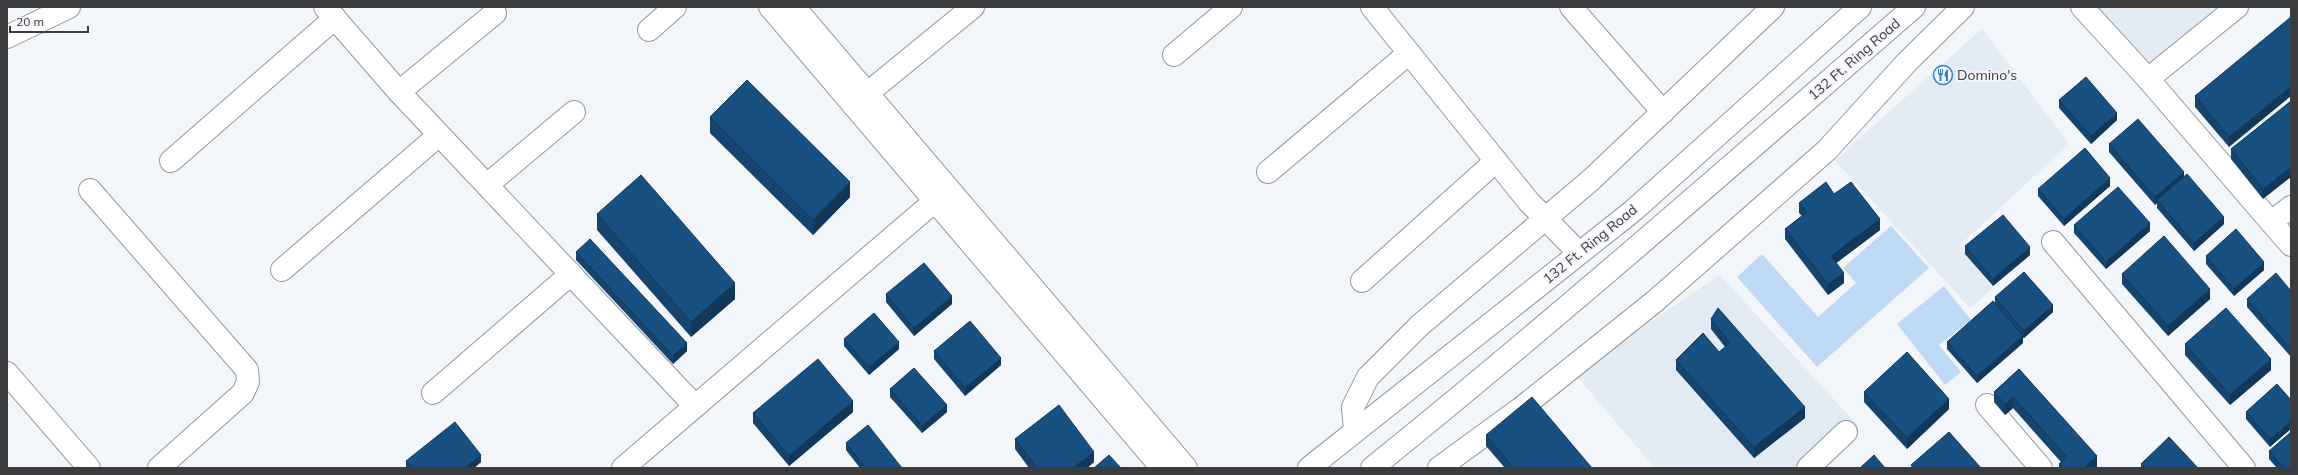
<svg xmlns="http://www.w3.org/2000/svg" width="2298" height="475" viewBox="0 0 2298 475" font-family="Mulish,sans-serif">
<rect width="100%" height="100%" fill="#f2f5f9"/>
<!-- built -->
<g fill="#e2eaf3">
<path d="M2084,7H2220L2135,75Z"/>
<path d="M1982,29L2069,144L1960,245L1992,289L1970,308L1835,160Z"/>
<path d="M1720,275L1859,427L1806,468H1655L1574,373Z"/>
</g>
<!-- green -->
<g fill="#bed9f4">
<path d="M1891,226L1929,268L1817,367L1737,277L1762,254L1818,317L1856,283L1843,268Z"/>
<path d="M1944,286L1971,320L1939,345L1961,372L1945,385L1897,324Z"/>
</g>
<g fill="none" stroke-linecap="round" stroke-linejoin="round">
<defs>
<g id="street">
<path d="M325,7L399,92L695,406"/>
<path d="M1372,7L1529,202L1579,253"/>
<path d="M1571,7L1663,112"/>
<path d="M2082,7L2148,79L2271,222"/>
<path d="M649,30L675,7"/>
<path d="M7,37L69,7"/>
<path d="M1174,55L1231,7"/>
<path d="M2148,79L2237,7"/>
<path d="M399,92L495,13"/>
<path d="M853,105L973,7"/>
<path d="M171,161L335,18"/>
<path d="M1268,172L1409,53"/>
<path d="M487,185L574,112"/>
<path d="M90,190L247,370L248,382L243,393L159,468"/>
<path d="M2291,207L2271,222L2291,245"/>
<path d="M2053,242L2244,468"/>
<path d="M282,270L439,135"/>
<path d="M1362,281L1496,161"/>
<path d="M7,373L89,468"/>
<path d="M433,393L571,274"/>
<path d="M1987,405L2041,468"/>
<path d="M1355,431L1353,407L1368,377L1419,326L1592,179L1773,7"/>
<path d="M623,468L935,201"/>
<path d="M1439,468L1520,409L1654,302L1827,150L1907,62L1963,7"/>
<path d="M1808,468L1846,432"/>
</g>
<g id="secondary">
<path d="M770,7L1162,468"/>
<path d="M794,7L1186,468"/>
</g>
<g id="primary">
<path d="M1309,468L1634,210L1860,7"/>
<path d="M1372,468C1557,319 1735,162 1914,7"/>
</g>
</defs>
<!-- street casing -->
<use href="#street" stroke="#93969a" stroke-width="24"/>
<!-- secondary casing -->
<use href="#secondary" stroke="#93969a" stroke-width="24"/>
<!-- primary casing -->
<use href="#primary" stroke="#93969a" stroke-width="24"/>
<!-- street -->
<use href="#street" stroke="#fff" stroke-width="22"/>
<!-- secondary -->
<use href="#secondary" stroke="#fff" stroke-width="22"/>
<!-- primary -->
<use href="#primary" stroke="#fff" stroke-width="22"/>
</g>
<!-- wall -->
<g fill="#15456f">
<path d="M2291,17L2229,147L2195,107V96Z"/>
<path d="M2059,100L2117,120L2091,144L2059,108Z"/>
<path d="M2291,101L2263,199L2231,159V149Z"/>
<path d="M710,117L850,197L813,235L710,133Z"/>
<path d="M2109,144L2184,177L2224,224L2194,251L2157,208V203L2155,205L2109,152Z"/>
<path d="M2110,186L2064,226L2038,196V189Z"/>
<path d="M1834,194L1880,230L1836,263L1844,283L1828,295L1785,239V229L1802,216L1799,213V203Z"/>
<path d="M597,214L735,299L691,337L597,230Z"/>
<path d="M2074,225L2150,231L2106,269L2074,233Z"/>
<path d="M1965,246L2030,255L1993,286L1965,254Z"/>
<path d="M576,252L687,351L673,364L576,260Z"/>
<path d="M2206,256L2264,270L2234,296L2206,264Z"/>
<path d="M2122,274L2210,299L2168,336L2122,284Z"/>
<path d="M2291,291V357L2247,307V299Z"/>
<path d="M886,294L952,304L914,336L886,302Z"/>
<path d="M1995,297L2053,312L2024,338H2023V343L1977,383L1947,349V342L1995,303Z"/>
<path d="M1711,319L1805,418L1754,458L1676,370V360L1719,352L1725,347L1711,329Z"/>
<path d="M844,339L899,349L869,375L844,346Z"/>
<path d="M2185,344L2271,370L2230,405L2185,355Z"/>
<path d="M934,351L1001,365L965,396L934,359Z"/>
<path d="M2019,369L2097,466L2096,468H2059V464L2061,462L2013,408L2005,415L1994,402V392Z"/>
<path d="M2277,384L2270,447L2246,419V412Z"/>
<path d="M890,389L947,412L922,433L890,397Z"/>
<path d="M1864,392L1949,409L1907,449L1864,402Z"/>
<path d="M853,412L789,466L753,423V413Z"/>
<path d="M1486,435L1592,468H1505L1486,446Z"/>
<path d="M1015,439L1094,462L1087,468H1029L1015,449Z"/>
<path d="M846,443L902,468H860L846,450Z"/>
<path d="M2269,451L2291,468H2277L2269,459Z"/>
<path d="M406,461L481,462L474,468H406Z"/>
<path d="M2141,464L2198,468H2141Z"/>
</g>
<!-- shaded-wall -->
<g fill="#11385a">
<path d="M2291,86V96L2229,147V137Z"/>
<path d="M2117,113V120L2091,144V136Z"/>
<path d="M2291,167V177L2263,199V189Z"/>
<path d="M2184,172V179L2157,200V203L2155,205V197Z"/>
<path d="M2110,178V186L2064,226V219Z"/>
<path d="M850,182V197L813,235V220Z"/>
<path d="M2224,217V224L2194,251V243Z"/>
<path d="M1880,219V230L1831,267V256Z"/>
<path d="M2150,223V231L2106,269V262Z"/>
<path d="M2030,247V255L1993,286V279Z"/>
<path d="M2264,262V270L2234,296V289Z"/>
<path d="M1844,273V283L1828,295V284Z"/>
<path d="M735,283V299L691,337V322Z"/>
<path d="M2210,289V299L2168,336V326Z"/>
<path d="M952,296V304L914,336V328Z"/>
<path d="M2053,305V312L2024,338V331Z"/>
<path d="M2023,336V343L1977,383V376Z"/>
<path d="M899,342V349L869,375V367Z"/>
<path d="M687,343V351L673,364V356Z"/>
<path d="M1001,358V365L965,396V388Z"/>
<path d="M2271,359V370L2230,405V395Z"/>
<path d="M2013,397V408L2005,415V404Z"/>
<path d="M1949,399V409L1907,449V438Z"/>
<path d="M853,401V412L789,466V456Z"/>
<path d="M947,405V412L922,433V426Z"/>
<path d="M1805,407V418L1754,458V447Z"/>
<path d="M2291,421V429L2270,447V439Z"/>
<path d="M1094,452V462L1087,468H1073Z"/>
<path d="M481,455V462L474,468H465Z"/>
<path d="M2097,456V466L2096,468H2084Z"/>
</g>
<!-- building -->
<g fill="#185081" stroke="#11385a">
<path d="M2291,17V86L2229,137L2195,96Z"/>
<path d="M2086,77L2117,113L2091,136L2059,100Z"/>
<path d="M747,80L850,182L813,220L710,117Z"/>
<path d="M2291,101V167L2263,189L2231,149Z"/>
<path d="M2138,119L2184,172L2155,197L2109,144Z"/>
<path d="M2085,148L2110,178L2064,219L2038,189Z"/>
<path d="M2187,174L2224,217L2194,243L2157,200Z"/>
<path d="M641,175L735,283L691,322L597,214Z"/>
<path d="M1826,182L1834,194L1851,182L1880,219L1831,256L1844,273L1828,284L1785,229L1807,212L1799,203Z"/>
<path d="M2118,187L2150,223L2106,262L2074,225Z"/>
<path d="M2003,215L2030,247L1993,279L1965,246Z"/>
<path d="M2236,229L2264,262L2234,289L2206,256Z"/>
<path d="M2164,236L2210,289L2168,326L2122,274Z"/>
<path d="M590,239L687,343L673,356L576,252Z"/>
<path d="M924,263L952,296L914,328L886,294Z"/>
<path d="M2024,272L2053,305L2024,331L1995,297Z"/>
<path d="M2276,273L2291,291V349L2247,299Z"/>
<path d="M1993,301L2023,336L1977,376L1947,342Z"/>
<path d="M1718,308L1805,407L1754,447L1676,360L1703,333L1719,352L1730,343L1711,319Z"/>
<path d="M2226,308L2271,359L2230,395L2185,344Z"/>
<path d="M874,313L899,342L869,367L844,339Z"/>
<path d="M970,321L1001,358L965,388L934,351Z"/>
<path d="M1907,352L1949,399L1907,438L1864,392Z"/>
<path d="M818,359L853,401L789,456L753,413Z"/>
<path d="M914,368L947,405L922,426L890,389Z"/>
<path d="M2019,369L2097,456L2084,468H2063L2059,464L2067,457L2013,397L2005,404L1994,392Z"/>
<path d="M2277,384L2291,400V421L2270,439L2246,412Z"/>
<path d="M1532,397L1592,468H1514L1486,435Z"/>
<path d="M1059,405L1094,452L1073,468H1037L1015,439Z"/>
<path d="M455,422L481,455L465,468H412L406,461Z"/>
<path d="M868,425L902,468H866L846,443Z"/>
<path d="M1949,432L1981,468H1913L1911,465Z"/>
<path d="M2291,432V468H2284L2269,451Z"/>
<path d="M2169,437L2198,468H2145L2141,464Z"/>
<path d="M1109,455L1121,468H1094Z"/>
<path d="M1874,455L1885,468H1860Z"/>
</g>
<!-- icons -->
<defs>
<symbol id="restaurant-ring" viewBox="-11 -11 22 22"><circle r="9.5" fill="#f2f5f9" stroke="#2a84d1" stroke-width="1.5"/><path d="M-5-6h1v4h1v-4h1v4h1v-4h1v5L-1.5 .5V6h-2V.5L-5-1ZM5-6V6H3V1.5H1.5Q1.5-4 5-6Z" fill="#2a84d1"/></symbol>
</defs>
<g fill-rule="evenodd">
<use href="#restaurant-ring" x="1932" y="64" width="22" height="22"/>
</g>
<g text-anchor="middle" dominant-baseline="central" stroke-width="4" stroke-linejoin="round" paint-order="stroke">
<!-- street labels -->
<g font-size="14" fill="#3b3c3d" stroke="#f2f5f9">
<text transform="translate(1854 59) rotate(-41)">132 Ft. Ring Road</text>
<text transform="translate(1590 244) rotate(-39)">132 Ft. Ring Road</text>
</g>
<!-- poi labels -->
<g font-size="14" fill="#3b3c3d" stroke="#f2f5f9" text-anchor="start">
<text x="1957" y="75">Domino's</text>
</g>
</g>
<!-- border -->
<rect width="2298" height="475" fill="none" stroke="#3b3c3d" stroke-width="16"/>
<!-- scale -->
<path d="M10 26v6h78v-6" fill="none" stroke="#3b3c3d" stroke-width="2"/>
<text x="16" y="26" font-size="12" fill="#3b3c3d" stroke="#f2f5f9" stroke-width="3" paint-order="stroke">20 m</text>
</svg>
